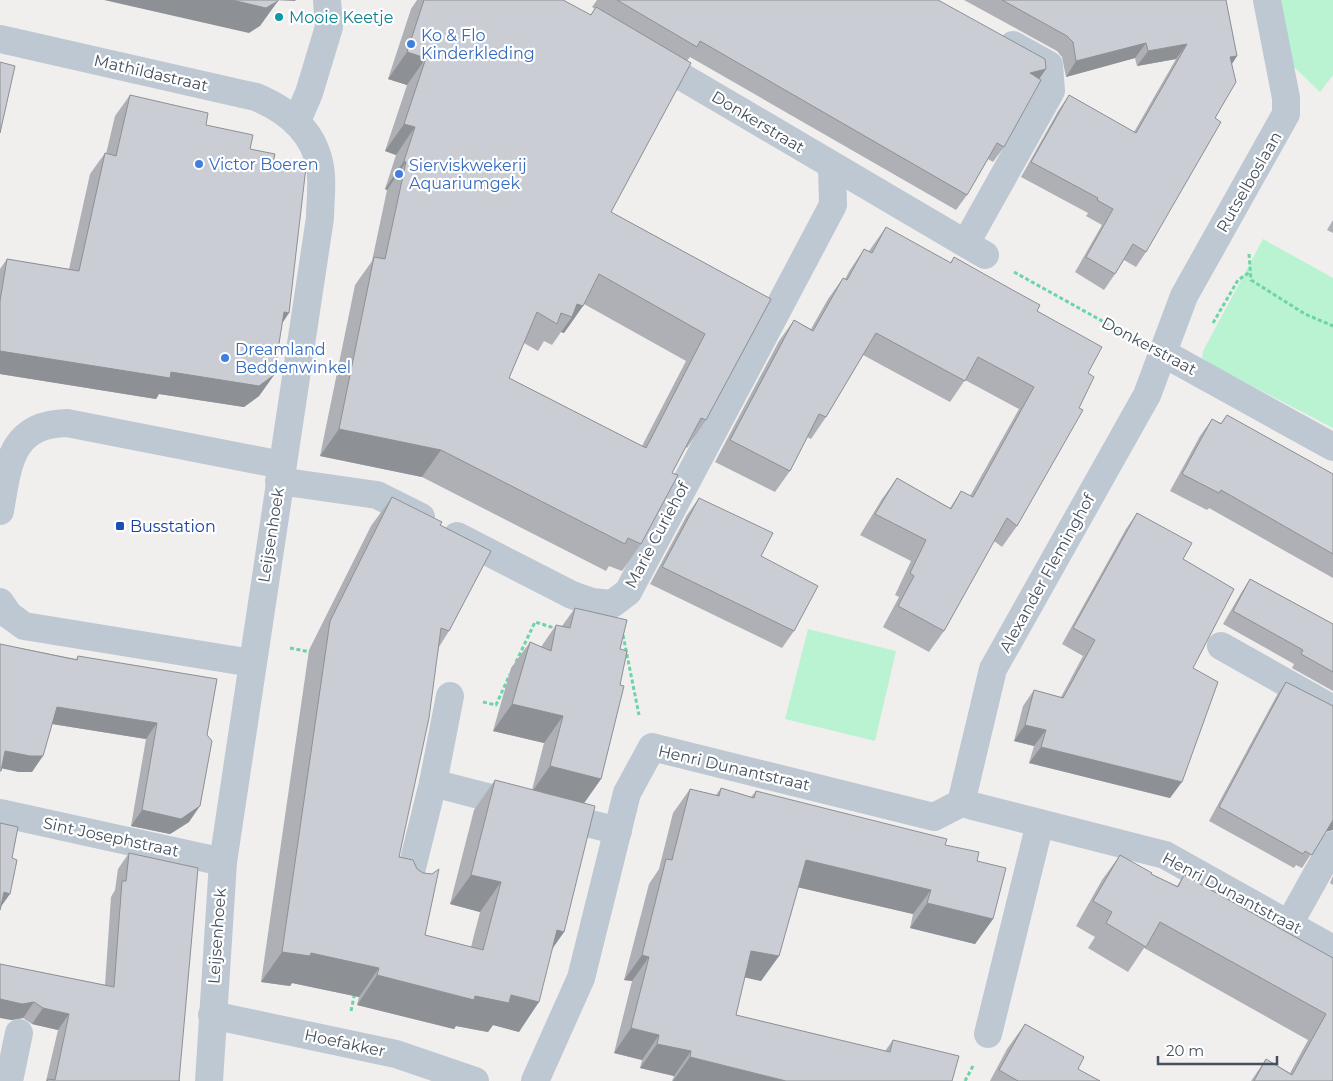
<svg xmlns="http://www.w3.org/2000/svg" width="1333" height="1081" viewBox="0 0 1333 1081" font-family="Montserrat,sans-serif">
<rect width="100%" height="100%" fill="#f1eeee"/>
<!-- green -->
<g fill="#b9f3d2">
<path d="M1276,0H1333V75L1320,92L1289,62Z"/>
<path d="M1263,239L1333,278V428L1208,363L1202,358L1203,351Z"/>
<path d="M808,629L896,651L875,741L785,719Z"/>
</g>
<g fill="none" stroke-linecap="round" stroke-linejoin="round">
<!-- path -->
<g stroke="#6dd4a7" stroke-width="3" stroke-dasharray="4 2.5" stroke-linecap="butt">
<path d="M1249,254L1251,280L1305,314L1333,326"/>
<path d="M1014,272L1131,337"/>
<path d="M1213,323L1238,280L1250,272"/>
<path d="M623,635L639,715"/>
<path d="M290,648L311,652"/>
<path d="M516,662L535,622L551,627L553,624"/>
<path d="M483,702L496,705L510,674"/>
<path d="M351,1011L355,992"/>
<path d="M965,1081L974,1064"/>
</g>
<!-- minor -->
<g stroke="#bec8d2" stroke-width="28">
<path d="M0,39L256,97C287,110 314,131 320,167C323,183 320,202 320,218L223,862L209,1081"/>
<path d="M650,58L985,255"/>
<path d="M297,121L309,93L329,27L327,0"/>
<path d="M966,243L1051,91L1049,65L1013,45"/>
<path d="M1163,353L1333,447"/>
<path d="M279,481L377,495L421,517"/>
<path d="M0,511C8,465 10,424 67,423L282,465"/>
<path d="M457,536L572,595L592,602L612,604L628,592L833,205L832,166"/>
<path d="M0,602L9,615L24,626L252,663"/>
<path d="M1221,646L1333,709"/>
<path d="M433,783L618,831"/>
<path d="M961,803L993,669L1147,395L1184,296L1286,114V98L1267,0"/>
<path d="M0,813L223,862"/>
<path d="M407,888L433,783L450,696"/>
<path d="M1289,924L1333,845"/>
<path d="M212,1015L396,1054L475,1081"/>
<path d="M988,1034L1040,823"/>
<path d="M9,1081L19,1033"/>
<path d="M535,1081L581,978L627,793L652,747L934,817L961,803L1165,855L1333,949"/>
</g>
</g>
<!-- wall -->
<g fill="#aeb0b6" fill-rule="evenodd">
<path d="M417,0H563L590,15L595,9L592,7L597,0H938L1039,79L1004,147L993,162L988,159L967,195L956,210L690,57L687,61L611,212L771,299L706,420L687,448L686,447L672,473L641,544L622,571L609,566L606,571L422,477L320,456L355,285L372,261L387,190L385,189L396,155L385,151L407,85L388,79L411,9ZM584,304L686,361L642,446L509,378L524,343L538,351L544,341L552,345L561,332L564,333Z"/>
<path d="M964,0H1226L1237,56L1232,64L1215,118L1146,252L1136,267L1124,260L1115,274L1104,290L1075,272L1102,225L1086,216L1088,213L1021,177L1058,111L1069,95L1134,132L1176,59L1137,66L1135,58L1066,77L1062,57L1057,51Z"/>
<path d="M130,95L206,125L250,149L273,163L282,324L274,375L259,396L244,407L159,394L156,399L0,374V269L7,259L69,269L90,174L105,153L106,154L115,116Z"/>
<path d="M1333,220V233L1327,230Z"/>
<path d="M886,227L950,263L954,257L1037,311L1088,373L1017,526L1002,547L994,541L944,631L929,652L883,627L899,597L895,595L911,561L860,535L882,499L897,478L950,508L961,491L970,496L1019,409L965,380L950,402L863,355L826,417L811,439L807,437L790,471L775,492L715,462L779,341L794,320L811,329L828,299L843,278L845,279L850,270L864,249L869,251Z"/>
<path d="M1227,415L1333,474V578L1209,508L1207,510L1170,491L1200,436L1212,419L1221,423Z"/>
<path d="M392,497L440,525L449,631L439,647L399,857L425,935L471,947L480,912L450,904L474,810L495,780L532,790L544,743L493,731L511,668L530,642L541,647L556,625L562,626L575,608L620,649L601,779L584,803L564,932L553,947L519,1032L493,1025L488,1032L456,1026L454,1029L357,1005L359,997L292,983L290,986L261,982L309,650L371,526Z"/>
<path d="M699,498L761,556L794,631L782,648L650,584L687,515Z"/>
<path d="M1137,513L1183,559L1193,668L1170,798L1029,763L1034,746L1014,741L1023,706L1034,690L1061,697L1083,656L1062,644L1126,529Z"/>
<path d="M1250,579L1333,624V691L1292,668L1294,664L1223,624L1241,593Z"/>
<path d="M0,644L76,659L78,656L217,679L189,822L170,834L131,826L146,739L52,724L32,772H19L2,768Z"/>
<path d="M1286,682L1333,706V830L1326,831L1302,868L1296,865L1294,868L1209,821L1277,695Z"/>
<path d="M721,788L751,797L756,791L945,845L977,861L993,919L975,944L910,928L913,914L798,887L779,956L761,981L744,977L736,1015L885,1051L893,1040L952,1081H672L674,1076L640,1068L642,1060L614,1053L632,981L624,980L649,884L659,869L673,813L690,789L716,795Z"/>
<path d="M129,853L179,1081H180H46L58,1030L32,1024L23,1018L11,1020L0,964L105,985L111,897L115,890L118,869Z"/>
<path d="M1120,855L1151,874L1177,886L1184,875L1333,958V1081H1251L1266,1059L1290,1073L1308,1040L1144,948L1128,972L1088,948L1095,937L1076,926L1102,880Z"/>
<path d="M1333,876V885L1330,883Z"/>
<path d="M1025,1024L1078,1069L1100,1081H990L1007,1049Z"/>
</g>
<!-- shaded-wall -->
<g fill="#8d9094">
<path d="M104,0H232L278,1L260,26L249,33Z"/>
<path d="M274,0H296L295,1Z"/>
<path d="M1146,43L1135,58L1066,77L1076,61Z"/>
<path d="M1187,44L1176,59L1137,66L1148,51Z"/>
<path d="M407,52L426,58L407,85L388,79Z"/>
<path d="M1237,56L1227,71L1230,57Z"/>
<path d="M1046,69L1035,85L1030,73Z"/>
<path d="M404,124L415,127L396,155L385,151Z"/>
<path d="M404,161L406,162L387,190L385,189Z"/>
<path d="M577,304L583,306L564,333L561,332L572,317Z"/>
<path d="M284,312L289,313L275,334Z"/>
<path d="M0,351L171,372L274,375L259,396L244,407L159,394L156,399L0,374Z"/>
<path d="M339,429L441,450L422,477L320,456Z"/>
<path d="M512,704L563,716L544,743L493,731Z"/>
<path d="M57,707L157,723L146,739L46,723Z"/>
<path d="M1025,725L1046,730L1034,746L1014,741Z"/>
<path d="M1041,747L1182,782L1170,798L1029,763Z"/>
<path d="M5,751L43,756L32,772H19L0,768Z"/>
<path d="M550,766L601,779L582,806L532,792Z"/>
<path d="M200,806L189,822L170,834L131,826L142,810Z"/>
<path d="M1333,820V830L1325,832Z"/>
<path d="M806,860L931,890L913,914L788,885Z"/>
<path d="M471,875L501,882L480,912L450,904Z"/>
<path d="M4,892L10,894L0,908Z"/>
<path d="M927,903L993,919L975,944L910,928Z"/>
<path d="M557,930L564,932L543,962Z"/>
<path d="M751,951L779,956L761,981L734,975Z"/>
<path d="M282,952L311,953L379,968L359,997L292,983L290,986L261,982Z"/>
<path d="M642,955L649,957L632,981L624,980Z"/>
<path d="M377,975L475,996L511,995L539,1002L519,1032L493,1025L488,1032L456,1026L454,1029L357,1005Z"/>
<path d="M0,999L34,1002L23,1018L11,1020L0,1018Z"/>
<path d="M43,1008L69,1014L58,1030L32,1024Z"/>
<path d="M631,1028L659,1035L642,1060L614,1053Z"/>
<path d="M657,1044L691,1051L674,1076L640,1068Z"/>
<path d="M690,1057L786,1081H673Z"/>
</g>
<!-- building -->
<g fill="#cacdd4" stroke="#8d9094" fill-rule="evenodd">
<path d="M232,0H278V1L266,8Z"/>
<path d="M424,0H563L591,15L596,7L691,63L611,212L771,299L706,420L701,418L672,473L678,475L641,544L628,538L625,544L441,450L339,429L374,257L385,259L406,162L404,161L415,127L404,124L426,58L407,52ZM599,274L705,334L646,448L509,378L537,312L557,324L561,313L572,317L577,304L583,306Z"/>
<path d="M617,0H938L1045,59L1046,69L1030,73L1041,80L1004,147L997,143L967,195L700,41L697,47Z"/>
<path d="M1002,0H1226L1237,56L1230,57L1236,82L1215,118L1221,122L1146,252L1133,244L1115,274L1086,257L1113,209L1097,200L1098,198L1031,162L1069,95L1136,133L1187,44L1148,51L1146,43L1076,61L1073,42L1067,36Z"/>
<path d="M0,62L15,66L0,133Z"/>
<path d="M130,95L208,113L206,125L253,135L250,149L275,154L273,163L306,167L289,313L284,312L274,375L259,386L171,372L170,378L0,351V301L7,259L79,271L105,153L116,156Z"/>
<path d="M886,227L951,263L954,257L1009,288L1040,305L1037,311L1102,347L1088,373L1094,377L1079,408L1083,410L1017,526L1007,518L944,631L898,606L914,576L910,573L926,540L875,514L897,478L951,509L961,491L973,497L1034,387L978,357L965,381L876,333L826,417L819,414L790,471L730,440L794,320L813,331L843,278L847,280L864,249L872,253Z"/>
<path d="M1227,415L1333,474V554L1221,490L1219,493L1182,474L1212,419L1221,424Z"/>
<path d="M392,497L442,522L440,525L491,551L449,631L441,628L429,718L399,857L413,860L417,869L423,873L432,874L439,869L425,935L483,950L501,882L471,875L495,780L595,806L564,932L557,930L539,1002L511,995L509,1003L475,996L474,1000L377,975L379,968L311,953L310,956L282,952L330,621Z"/>
<path d="M699,498L773,533L761,556L818,586L794,631L662,567Z"/>
<path d="M1137,513L1192,543L1183,559L1234,589L1193,668L1218,682L1182,782L1041,747L1046,730L1025,725L1034,690L1063,698L1095,640L1073,628Z"/>
<path d="M1250,579L1333,624V672L1301,654L1303,650L1233,611Z"/>
<path d="M575,608L627,620L620,649L627,651L620,685L624,686L601,779L550,766L563,716L512,704L530,642L551,651L556,625L570,628Z"/>
<path d="M0,644L77,660L78,656L217,679L207,735L212,741L200,806L181,819L142,810L157,723L57,707L43,756H30L5,751L1,771H0Z"/>
<path d="M1286,682L1333,706V820L1312,855L1305,851L1303,854L1219,807Z"/>
<path d="M721,788L754,798L756,791L947,839L945,845L979,852L977,861L1006,868L993,919L927,903L931,890L806,860L779,956L751,951L736,1015L890,1052L893,1040L959,1056L952,1081H786L690,1057L691,1051L657,1044L659,1035L631,1028L649,957L642,955L666,859L672,860L690,789L719,796Z"/>
<path d="M0,823L18,827L12,858L17,860L10,894L4,892L0,910Z"/>
<path d="M129,853L198,868L179,1081H180H47L48,1079L55,1080L69,1014L43,1008L34,1002L22,1004L0,999V964L114,987L122,881H126Z"/>
<path d="M1120,855L1152,873L1151,874L1178,887L1184,875L1333,958V1081H1254L1266,1059L1292,1075L1326,1014L1160,922L1146,947L1106,923L1112,912L1093,901Z"/>
<path d="M1025,1024L1084,1057L1078,1069L1100,1081H1018L999,1070Z"/>
</g>
<!-- markers -->
<circle fill="#0f9aa8" stroke="#fff" stroke-width="2" cx="279" cy="17" r="5"/>
<g fill="#3f7fe0" stroke="#fff" stroke-width="2">
<circle cx="411" cy="44" r="5"/>
<circle cx="199" cy="164" r="5"/>
<circle cx="399" cy="174" r="5"/>
<circle cx="225" cy="358" r="5"/>
</g>
<rect fill="#1a4fb4" stroke="#fff" stroke-width="2" x="115" y="521" width="10" height="10" rx="2.5"/>
<g text-anchor="middle" dominant-baseline="central" stroke-width="4.5" stroke-linejoin="round" paint-order="stroke">
<!-- culture labels -->
<g font-size="16" fill="#0d838f" stroke="#fff" text-anchor="start">
<text x="289" y="17">Mooie Keetje</text>
</g>
<!-- shop labels -->
<g font-size="16" fill="#366cbe" stroke="#fff" text-anchor="start">
<text x="421" y="35">Ko &amp; Flo<tspan x="421" dy="18">Kinderkleding</tspan></text>
<text x="209" y="164">Victor Boeren</text>
<text x="409" y="165">Sierviskwekerij<tspan x="409" dy="18">Aquariumgek</tspan></text>
<text x="235" y="349">Dreamland<tspan x="235" dy="18">Beddenwinkel</tspan></text>
</g>
<!-- street labels -->
<g font-size="16" fill="#45505e" stroke="#fff">
<text transform="translate(151 73) rotate(13)">Mathildastraat</text>
<text transform="translate(758 122) rotate(31)">Donkerstraat</text>
<text transform="translate(1249 182) rotate(-60)">Rutselboslaan</text>
<text transform="translate(1149 346) rotate(28)">Donkerstraat</text>
<text transform="translate(271 535) rotate(-81)">Leijsenhoek</text>
<text transform="translate(657 535) rotate(-62)">Marie Curiehof</text>
<text transform="translate(1047 573) rotate(-61)">Alexander Fleminghof</text>
<text transform="translate(734 768) rotate(13)">Henri Dunantstraat</text>
<text transform="translate(111 837) rotate(12)">Sint Josephstraat</text>
<text transform="translate(1232 893) rotate(28)">Henri Dunantstraat</text>
<text transform="translate(217 936) rotate(-86)">Leijsenhoek</text>
<text transform="translate(345 1043) rotate(12)">Hoefakker</text>
</g>
<!-- transit labels -->
<g font-size="16" fill="#164399" stroke="#fff" text-anchor="start">
<text x="130" y="526">Busstation</text>
</g>
</g>
<!-- scale -->
<path d="M1158 1056v8h119v-8" fill="none" stroke="#45505e" stroke-width="2.5"/>
<text x="1166" y="1056" font-size="15" fill="#45505e" stroke="#ffffff" stroke-width="4" paint-order="stroke">20 m</text>
</svg>
